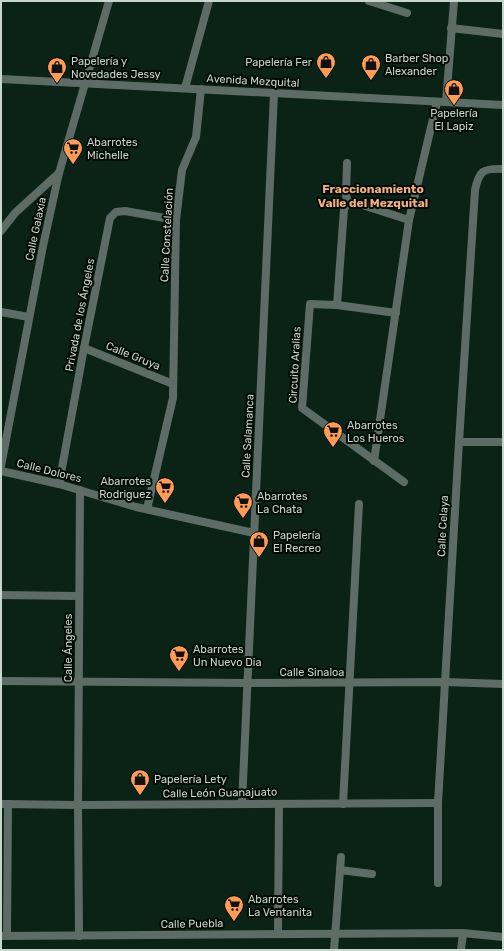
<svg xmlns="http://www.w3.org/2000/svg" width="504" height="951" viewBox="0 0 504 951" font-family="Rubik,sans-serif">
<rect width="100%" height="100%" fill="#0a2316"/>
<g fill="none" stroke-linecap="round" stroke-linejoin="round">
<!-- minor -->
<g stroke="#5e6c68" stroke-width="8">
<path d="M369,1L407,13"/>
<path d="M451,28L503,34"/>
<path d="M185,88L209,1"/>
<path d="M446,102L454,1"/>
<path d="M347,163L346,195L348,203"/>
<path d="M348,203H356L409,220"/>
<path d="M1,231L15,213L59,173"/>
<path d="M337,305L344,209L348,203"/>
<path d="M1,312L29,317"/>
<path d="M396,313L337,305L310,304L302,408L404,482"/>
<path d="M84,348L173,384"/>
<path d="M459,442H503"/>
<path d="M374,461L409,220L437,102"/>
<path d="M1,466L43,246L59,173L109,1"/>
<path d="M1,471L59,484L136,507L254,533"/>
<path d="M59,484L84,348L110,218L116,212L125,211L176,220"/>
<path d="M147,509L173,398L176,220L182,170L196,137L201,89"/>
<path d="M1,595L79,596"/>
<path d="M1,681L248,683L445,682L503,684"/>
<path d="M1,804L78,805L438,803"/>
<path d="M242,804L274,93"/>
<path d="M343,804L359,504"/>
<path d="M340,870L372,874"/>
<path d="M438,883V803L459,442L475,190C479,171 483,168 503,169"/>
<path d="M278,934L279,804"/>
<path d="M1,936L463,933L503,937"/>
<path d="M7,936L8,804"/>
<path d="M79,936L78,805L80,490"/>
<path d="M334,950L341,857"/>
<path d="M461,950L463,933"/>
</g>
<!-- tertiary -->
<path stroke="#5e6c68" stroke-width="8" d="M1,79L503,105"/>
</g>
<!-- icons -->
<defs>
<symbol id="shop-pin" viewBox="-11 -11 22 30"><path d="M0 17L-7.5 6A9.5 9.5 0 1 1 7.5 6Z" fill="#fd9c56" stroke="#020a05"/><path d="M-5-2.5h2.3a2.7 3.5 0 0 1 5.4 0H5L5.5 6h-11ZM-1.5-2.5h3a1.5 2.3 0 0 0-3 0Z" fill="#111"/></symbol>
<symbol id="supermarket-pin" viewBox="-11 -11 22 30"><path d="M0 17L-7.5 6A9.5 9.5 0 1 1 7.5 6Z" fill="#fd9c56" stroke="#020a05"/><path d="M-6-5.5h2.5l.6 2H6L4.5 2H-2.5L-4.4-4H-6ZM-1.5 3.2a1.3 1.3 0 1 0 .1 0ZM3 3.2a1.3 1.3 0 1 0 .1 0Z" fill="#111"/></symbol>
</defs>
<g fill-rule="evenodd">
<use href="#shop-pin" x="315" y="51" width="22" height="30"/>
<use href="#shop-pin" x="360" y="53" width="22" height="30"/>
<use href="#shop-pin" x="46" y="56" width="22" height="30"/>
<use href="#shop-pin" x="443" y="78" width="22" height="30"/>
<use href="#supermarket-pin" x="62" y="137" width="22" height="30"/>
<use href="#supermarket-pin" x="322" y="420" width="22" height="30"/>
<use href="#supermarket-pin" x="154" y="476" width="22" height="30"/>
<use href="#supermarket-pin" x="232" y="491" width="22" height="30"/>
<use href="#shop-pin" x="248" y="530" width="22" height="30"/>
<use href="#supermarket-pin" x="168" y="644" width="22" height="30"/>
<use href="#shop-pin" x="129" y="768" width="22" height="30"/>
<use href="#supermarket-pin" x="223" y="894" width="22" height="30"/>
</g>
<g text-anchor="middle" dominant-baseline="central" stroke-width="4" stroke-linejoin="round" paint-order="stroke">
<!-- poi labels -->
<g font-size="11" fill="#c7d6cd" stroke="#020a05" text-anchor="start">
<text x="385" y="58">Barber Shop<tspan x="385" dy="13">Alexander</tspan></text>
<text x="71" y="61">Papelería y<tspan x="71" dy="13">Novedades Jessy</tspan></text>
<text x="312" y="62" text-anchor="end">Papelería Fer</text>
<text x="454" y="113" text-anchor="middle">Papelería<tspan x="454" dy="13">El Lapiz</tspan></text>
<text x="87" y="142">Abarrotes<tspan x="87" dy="13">Michelle</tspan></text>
<text x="347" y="425">Abarrotes<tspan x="347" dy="13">Los Hueros</tspan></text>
<text x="151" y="481" text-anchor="end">Abarrotes<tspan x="151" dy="13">Rodriguez</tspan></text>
<text x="257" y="496">Abarrotes<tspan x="257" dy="13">La Chata</tspan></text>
<text x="273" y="535">Papelería<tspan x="273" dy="13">El Recreo</tspan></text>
<text x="193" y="649">Abarrotes<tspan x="193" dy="13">Un Nuevo Dia</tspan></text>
<text x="154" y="779">Papelería Lety</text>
<text x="248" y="899">Abarrotes<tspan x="248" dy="13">La Ventanita</tspan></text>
</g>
<!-- street labels -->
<g font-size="11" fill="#c7d6cd" stroke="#020a05">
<text transform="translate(253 81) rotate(3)">Avenida Mezquital</text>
<text transform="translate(36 229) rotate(-78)">Calle Galaxia</text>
<text transform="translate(167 235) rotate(-87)">Calle Constelación</text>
<text transform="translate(80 315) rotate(-79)">Privada de los Ángeles</text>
<text transform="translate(133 356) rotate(22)">Calle Gruya</text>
<text transform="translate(295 365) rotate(-87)">Circuito Aralias</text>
<text transform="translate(248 436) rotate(-87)">Calle Salamanca</text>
<text transform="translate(49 471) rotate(14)">Calle Dolores</text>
<text transform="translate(443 526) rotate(-87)">Calle Celaya</text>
<text transform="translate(68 648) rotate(-90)">Calle Ángeles</text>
<text x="312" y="672">Calle Sinaloa</text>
<text transform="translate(220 793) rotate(-1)">Calle León Guanajuato</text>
<text transform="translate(192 924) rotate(-1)">Calle Puebla</text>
</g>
<!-- neighbourhood labels -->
<g font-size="12" font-weight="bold" fill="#f3af81" stroke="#020a05">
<text x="373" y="189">Fraccionamiento<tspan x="373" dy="14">Valle del Mezquital</tspan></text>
</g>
</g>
<!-- border -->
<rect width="504" height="951" fill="none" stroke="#c7d6cd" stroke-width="4"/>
</svg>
